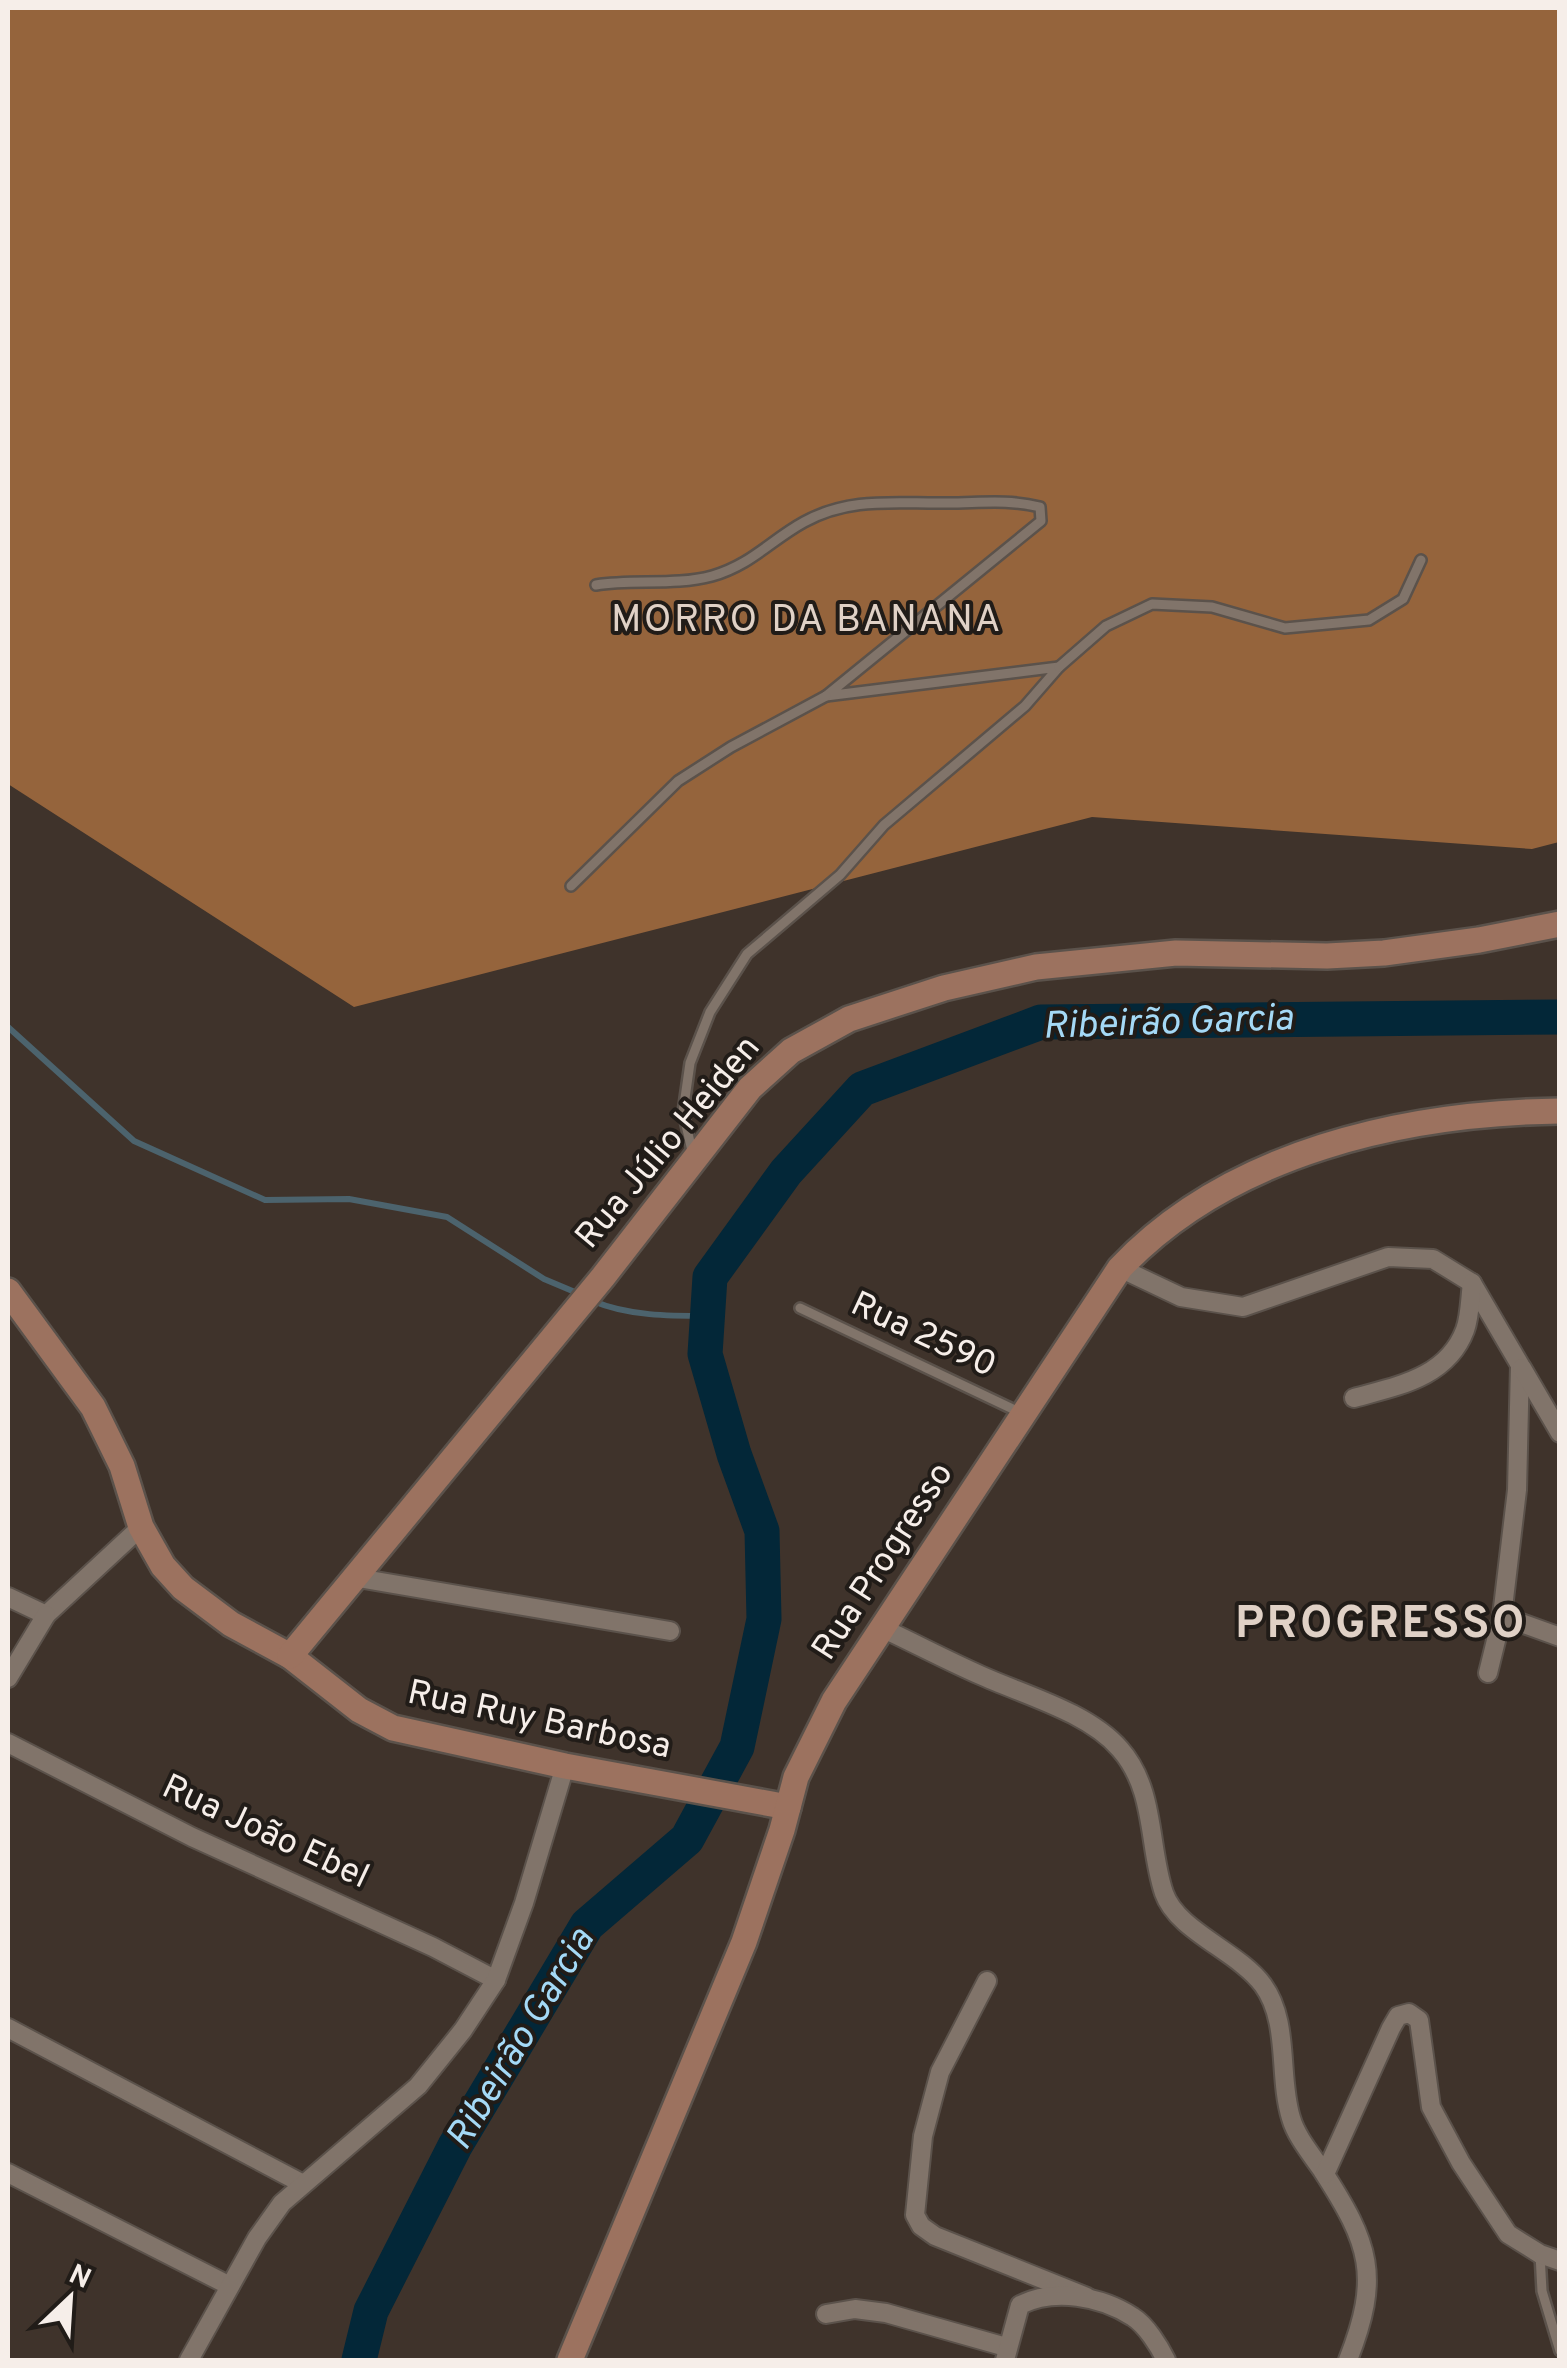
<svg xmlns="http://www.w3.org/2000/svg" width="1567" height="2368" viewBox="0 0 1567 2368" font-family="Overpass,sans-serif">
<rect width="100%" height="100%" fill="#3f332b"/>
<!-- forest -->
<path fill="#95643c" d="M8,8H1559V842L1532,849L1092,817L354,1007L8,784Z"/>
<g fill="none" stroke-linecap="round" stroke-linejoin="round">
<!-- stream -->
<g stroke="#4c636d" stroke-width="6">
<path d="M8,1027L134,1141L265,1200L349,1199L447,1217L544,1279L582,1295"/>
<path d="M593,1301C628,1316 670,1316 708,1316"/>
</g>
<!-- river -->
<path stroke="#032738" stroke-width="35" d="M359,2360L371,2311L455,2146L587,1925L687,1839L737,1747L764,1619L762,1531L734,1454L705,1354L710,1277L786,1172L862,1089L1041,1022L1560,1017"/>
<defs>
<g id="lane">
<path d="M596,585C634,579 675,586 712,576C751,565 771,540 804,522C851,496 897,504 948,503C980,503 1008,499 1040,507L1041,521L826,696L1059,667L1025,706L884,825L840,875L747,954L710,1012L690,1063L683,1112L693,1155"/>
<path d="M1059,667L1106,626L1152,604L1212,607L1285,628L1369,620L1403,599L1421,560"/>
<path d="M571,886L678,781L731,747L826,696"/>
<path d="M800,1308L1019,1412"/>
<path d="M1540,2254L1542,2291L1560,2351"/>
</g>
<g id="street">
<path d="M1120,1268L1181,1297L1243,1307L1388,1257L1433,1259L1472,1283L1520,1365L1517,1490L1502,1616L1488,1673"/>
<path d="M1522,1368L1560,1433"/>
<path d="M1354,1398C1397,1386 1447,1378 1465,1330C1470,1317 1470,1298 1472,1283"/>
<path d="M358,1578L670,1631"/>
<path d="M8,1597L46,1615L141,1527"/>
<path d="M1502,1616L1560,1637"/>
<path d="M884,1629C916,1644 948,1661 980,1675C1024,1695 1088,1712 1120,1749C1156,1790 1148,1846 1164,1893C1177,1931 1238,1951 1263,1985C1290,2022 1278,2076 1291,2118C1296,2136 1311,2154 1322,2170C1370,2244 1381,2276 1348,2360"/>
<path d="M8,1678L46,1615"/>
<path d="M8,1743L192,1837L433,1947L496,1980"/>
<path d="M987,1981L940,2072L923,2136L915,2215L921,2226L935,2236L1087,2297"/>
<path d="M8,2028L303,2184"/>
<path d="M8,2173L230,2286"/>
<path d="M1325,2174L1391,2028L1398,2016L1409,2013L1419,2020L1431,2107L1461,2163L1508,2234L1540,2254L1560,2261"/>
<path d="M826,2314L855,2309L886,2313L1006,2347"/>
<path d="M189,2360L257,2238L282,2203L418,2086L463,2030L496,1980L524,1903L565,1766"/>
<path d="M1005,2360L1020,2305C1054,2288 1101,2296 1133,2317C1146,2325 1159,2346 1166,2360"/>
</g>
<g id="secondary">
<path d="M8,1291L93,1407L122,1466L141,1527L163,1566L183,1588L231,1624L290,1656L359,1710L393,1728L565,1766L788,1807"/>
<path d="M290,1656L603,1277L750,1088L791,1051L849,1019L944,988L1036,967L1176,953L1327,956L1384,953L1479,940L1560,924"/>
<path d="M570,2360L744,1942L782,1830L796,1777L834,1701L1120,1268C1230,1152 1405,1113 1560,1111"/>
</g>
</defs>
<!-- lane casing -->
<use href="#lane" stroke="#5b524b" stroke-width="14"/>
<!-- street casing -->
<use href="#street" stroke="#5b524b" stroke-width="22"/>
<!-- secondary casing -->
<use href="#secondary" stroke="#5b524b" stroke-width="30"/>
<!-- lane -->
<use href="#lane" stroke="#81746a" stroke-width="9"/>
<!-- street -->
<use href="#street" stroke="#81746a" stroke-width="18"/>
<!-- secondary -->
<use href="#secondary" stroke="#9c725f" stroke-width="25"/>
</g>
<g text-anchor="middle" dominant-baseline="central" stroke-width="8" stroke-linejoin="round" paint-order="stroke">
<!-- street labels -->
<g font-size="35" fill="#f6eee9" stroke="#211c18">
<text transform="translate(669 1143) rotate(-50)">Rua Júlio Heiden</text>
<text transform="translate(923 1336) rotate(25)">Rua 2590</text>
<text transform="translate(884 1562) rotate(-57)">Rua Progresso</text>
<text transform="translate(539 1721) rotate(12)">Rua Ruy Barbosa</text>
<text transform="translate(265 1833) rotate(25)">Rua João Ebel</text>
</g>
<!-- neighbourhood labels -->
<g font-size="38" letter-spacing="2.5" fill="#e0d1c6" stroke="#211c18">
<text x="807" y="621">MORRO DA BANANA</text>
</g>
<!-- water labels -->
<g font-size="38" font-style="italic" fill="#a4d9f6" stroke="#211c18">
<text transform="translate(1168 1024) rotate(-2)">Ribeirão Garcia</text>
<text transform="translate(522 2040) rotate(-59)">Ribeirão Garcia</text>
</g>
<!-- district labels -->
<g font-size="45" font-weight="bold" letter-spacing="2.5" fill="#e0d1c6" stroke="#211c18">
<text x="1381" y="1625">PROGRESSO</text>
</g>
</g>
<!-- border -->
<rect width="1567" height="2368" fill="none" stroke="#f6eee9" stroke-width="20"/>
<!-- north arrow -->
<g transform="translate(70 2298) rotate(25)" stroke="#211c18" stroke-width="8" paint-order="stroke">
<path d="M0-8L18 38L0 25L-18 38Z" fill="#f6eee9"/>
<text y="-15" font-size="28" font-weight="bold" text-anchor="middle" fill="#f6eee9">N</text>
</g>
</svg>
